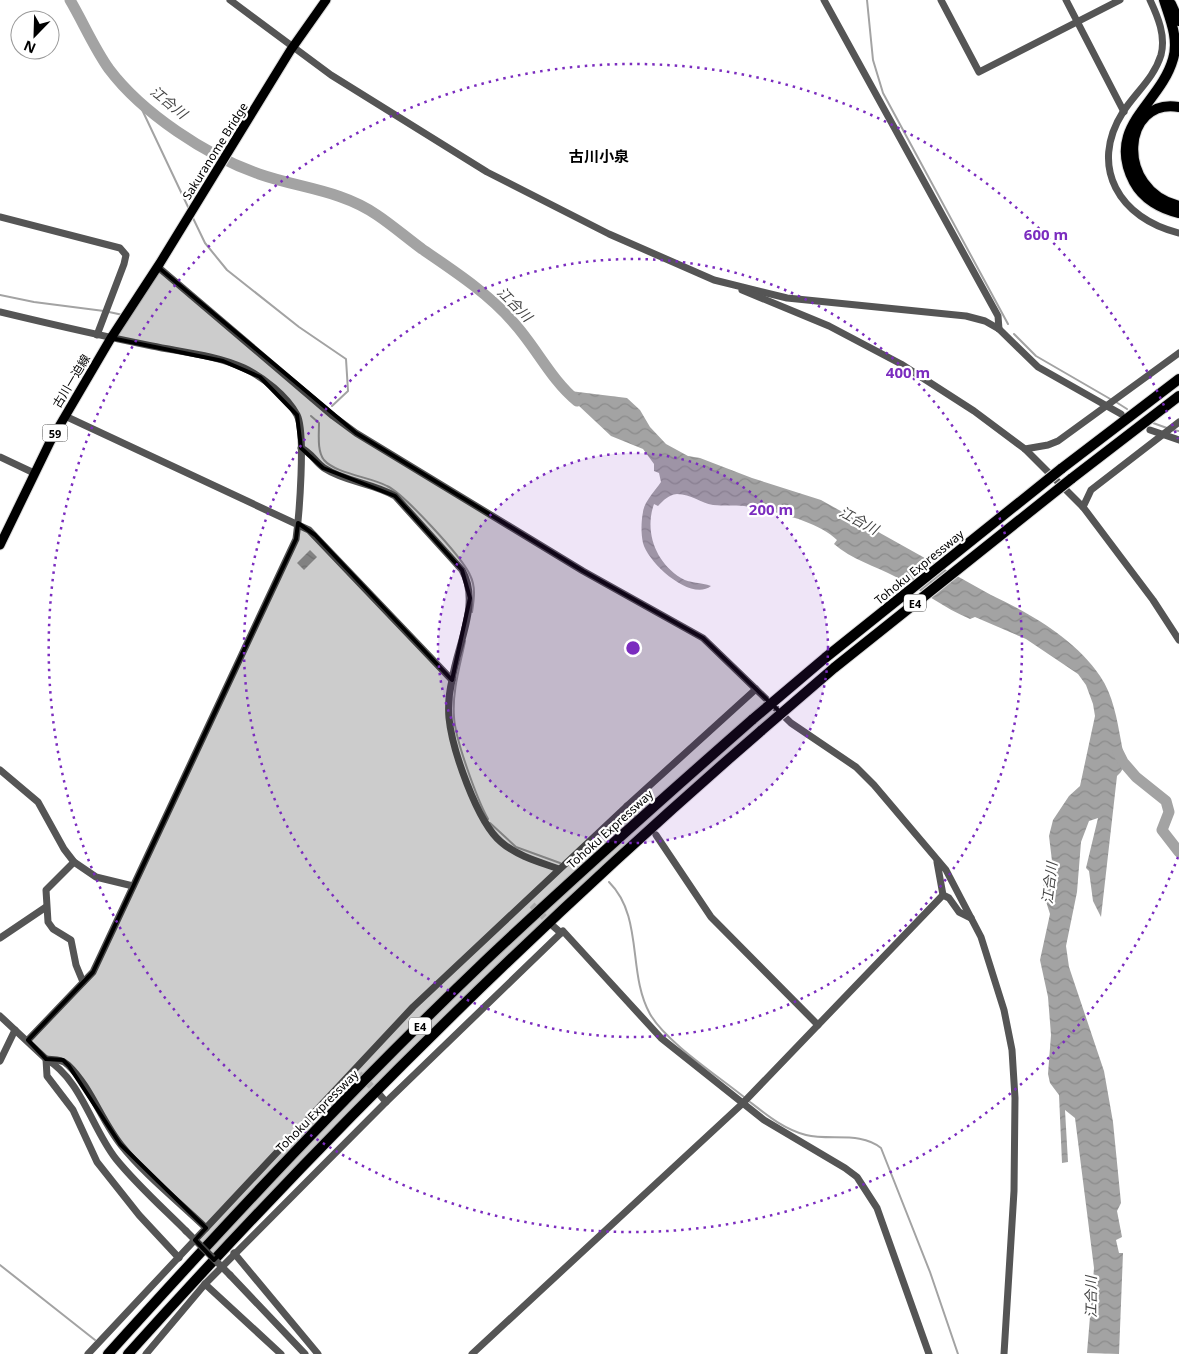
<svg xmlns="http://www.w3.org/2000/svg" width="1179" height="1354" viewBox="0 0 1179 1354" font-family="'Noto Sans','Noto Sans JP',sans-serif">
<defs>
<pattern id="water-waves" width="16" height="10" patternUnits="userSpaceOnUse" patternTransform="scale(1.25)"><rect width="16" height="10" fill="#a3a3a3"/><path d="M0 5q4-4 8 0t8 0" fill="none" stroke="#8b8b8b"/></pattern>
</defs>
<rect width="100%" height="100%" fill="#fff"/>
<!-- water -->
<g fill="url(#water-waves)">
<path d="M562,390L627,398L640,410L650,427L666,444L688,456L700,458L752,478L821,500L991,595C1031,614 1075,639 1100,676C1113,695 1117,719 1121,741C1123,754 1129,766 1117,776L1101,917L1093,901L1089,871L1086,868L1098,818L1089,821L1081,842L1077,892L1066,946L1069,967L1104,1071L1113,1122L1121,1203L1117,1211L1122,1237L1116,1240L1119,1253H1123L1119,1354L1087,1353L1094,1268L1075,1118L1065,1110L1068,1162L1062,1163L1059,1095L1050,1083L1048,1074L1051,1035L1048,997L1040,960L1050,914L1043,892L1044,880L1052,861L1049,836L1053,820L1069,796L1080,786L1095,716L1093,704L1086,685L1078,674L1026,639L975,617L970,619C944,608 921,590 896,577C875,566 851,559 834,544L837,540C818,521 771,510 744,506C734,505 724,506 713,505C701,503 691,494 677,494C668,495 664,500 658,506L654,504C644,532 656,563 681,578C691,584 701,582 711,586C691,602 648,563 643,543C641,534 641,522 643,512C644,502 655,491 661,482L659,473L654,471V464L643,449L611,436Z"/>
<path d="M310,550L317,557L304,570L297,563Z"/>
</g>
<g fill="none" stroke-linecap="round" stroke-linejoin="round">
<!-- stream -->
<g stroke="#a3a3a3" stroke-width="2">
<path d="M867,0L873,60L883,93L1008,324"/>
<path d="M137,99L189,209"/>
<path d="M192,216L205,243L227,270L299,327L346,359L348,391L332,406"/>
<path d="M0,295L34,302L104,311"/>
<path d="M109,312L123,315"/>
<path d="M1014,334L1036,356L1112,400"/>
<path d="M1116,402L1127,409"/>
<path d="M311,416L319,423C319,435 317,451 324,460C336,474 371,477 387,486C404,494 462,557 470,575C476,587 474,599 472,612"/>
<path d="M1153,423L1167,428"/>
<path d="M1172,430L1179,431"/>
<path d="M465,641C460,666 452,691 454,717C455,739 477,799 488,819"/>
<path d="M490,823L516,847L560,863"/>
<path d="M609,882C644,917 627,973 650,1014C666,1042 718,1076 744,1097"/>
<path d="M750,1102C768,1116 784,1129 806,1135C830,1141 861,1131 881,1148L930,1272L958,1354"/>
<path d="M0,1265L95,1340"/>
</g>
<!-- river -->
<g stroke="#a3a3a3" stroke-width="11">
<path d="M70,0C83,22 94,48 109,69C142,113 207,156 259,174C299,188 341,190 377,215C392,225 407,238 422,249C454,271 488,293 513,322C536,347 551,380 577,401"/>
<path d="M1118,752L1123,762L1136,777L1166,801L1169,812L1162,830L1179,852"/>
</g>
<!-- minor-tunnel -->
<g stroke="#d9d9d9" stroke-width="7" stroke-dasharray="7 3.5" stroke-linecap="butt">
<path d="M532,905L551,924"/>
<path d="M359,1074L378,1093"/>
</g>
<defs>
<path id="major" d="M0,545L50,442L111,338L160,263L290,51L326,0"/>
<g id="highway">
<path d="M1164,0C1170,19 1179,39 1173,59C1160,105 1105,126 1134,182C1143,199 1161,209 1179,213"/>
<path d="M1171,4L1179,21"/>
<path d="M1179,107C1122,97 1114,190 1179,206"/>
<path d="M1061,469L1179,379"/>
<path d="M1071,479L1179,396"/>
<path d="M108,1354C230,1219 354,1086 486,960C573,878 663,798 753,719"/>
<path d="M128,1354C327,1133 537,925 762,730"/>
</g>
</defs>
<!-- major casing -->
<use href="#major" stroke="#dbdbdb" stroke-width="11"/>
<!-- highway casing -->
<use href="#highway" stroke="#dbdbdb" stroke-width="12"/>
<!-- minor -->
<g stroke="#555" stroke-width="7">
<path d="M230,0L331,75L487,172L609,234L714,280L787,298L966,316L985,321L999,329L1038,367L1121,414"/>
<path d="M824,0L998,316L999,329"/>
<path d="M941,0L979,72L1120,0"/>
<path d="M1066,0L1124,112"/>
<path d="M1150,0C1158,17 1166,36 1161,55C1154,78 1136,92 1123,112C1088,167 1120,219 1179,233"/>
<path d="M0,217L120,248L126,255L124,264L97,335"/>
<path d="M158,267L333,416L356,433L583,571L703,638L791,723L856,767L874,785L946,870L981,937L1004,1010L1012,1050L1015,1098L1014,1191L1004,1354"/>
<path d="M742,290L829,326L901,364L974,411L1025,449L1083,507L1153,600L1179,640"/>
<path d="M0,312C50,324 101,336 152,346C181,352 216,355 244,368C263,377 287,396 297,415C306,432 299,517 296,539L93,972L28,1040"/>
<path d="M65,416L309,530L452,680"/>
<path d="M1150,430L1179,440"/>
<path d="M301,448C312,453 315,462 324,468C345,482 373,483 395,496L462,570C481,603 457,645 452,680C449,693 448,706 449,718C452,749 477,822 501,842C517,856 539,862 559,869"/>
<path d="M1025,449L1048,445L1058,441L1179,353"/>
<path d="M0,457L34,473"/>
<path d="M1083,507L1091,490L1179,422"/>
<path d="M0,770L38,802L64,849L74,862L96,877L133,886"/>
<path d="M627,806L633,813"/>
<path d="M656,835L711,917L818,1025"/>
<path d="M74,862L46,890L48,922L53,929L71,940L76,965L83,982"/>
<path d="M937,862L943,895L949,898L959,912L971,918"/>
<path d="M553,926L561,933L563,931L661,1038L764,1120L845,1168L857,1177L877,1208L929,1354"/>
<path d="M0,938L46,907"/>
<path d="M0,1016L46,1059C81,1079 92,1129 116,1159C137,1185 163,1208 186,1231"/>
<path d="M0,1061L15,1030"/>
<path d="M380,1095L386,1102"/>
<path d="M234,1253L318,1354"/>
<path d="M179,1258L139,1215L97,1162L73,1110L47,1076L46,1059C55,1060 62,1059 68,1065C91,1087 101,1120 121,1145C145,1175 178,1201 206,1228"/>
<path d="M230,1275L305,1354"/>
<path d="M205,1284L386,1102L561,933"/>
<path d="M88,1354L413,1007L627,806L756,689"/>
<path d="M146,1354L205,1284L281,1354"/>
<path d="M472,1354L742,1104L943,895"/>
</g>
<!-- major -->
<use href="#major" stroke="#000" stroke-width="9"/>
<!-- highway -->
<use href="#highway" stroke="#000" stroke-width="10"/>
<defs>
<g id="highway-bridge">
<path d="M753,719L825,658L1061,469"/>
<path d="M762,730L834,668L1071,479"/>
</g>
</defs>
<!-- highway-bridge casing -->
<use href="#highway-bridge" stroke="#dbdbdb" stroke-width="12" stroke-linecap="butt"/>
<!-- minor-bridge -->
<path stroke="#555" stroke-width="7" d="M186,1231L230,1275"/>
<!-- highway-bridge -->
<use href="#highway-bridge" stroke="#000" stroke-width="10"/>
</g>
<!-- marked area -->
<path fill="#000" fill-opacity="0.2" stroke="#000" stroke-width="4" stroke-linejoin="round" d="M158,267L356,433L583,571L703,638L781,713L495,972L214,1260L195,1240L206,1228L120,1144L69,1066L63,1060L46,1059L28,1040L93,972L296,539L298,523L315,535L452,680L470,598L462,570L395,496L323,468L301,448L297,415L260,377L223,361L111,338Z"/>
<!-- distance rings -->
<circle cx="633" cy="648" r="195" fill="#7b2cbf" fill-opacity=".12"/>
<g fill="none" stroke="#7b2cbf" stroke-width="2.5" stroke-dasharray="2.5 5">
<circle cx="633" cy="648" r="195"/>
<circle cx="633" cy="648" r="389"/>
<path d="M1178 857A584 584 0 1 1 1178 439"/>
</g>
<g text-anchor="middle" dominant-baseline="central" stroke-width="4.5" stroke-linejoin="round" paint-order="stroke">
<!-- shield labels -->
<g fill="#fff" stroke="#4c4c4c" stroke-width="1">
<rect x="42.5" y="424.5" width="25" height="17" rx="4"/>
<rect x="904" y="594.5" width="22" height="17" rx="4"/>
<rect x="409" y="1017.5" width="22" height="17" rx="4"/>
</g>
<g font-size="11" font-weight="bold" fill="#000">
<text x="55" y="433">59</text>
<text x="915" y="603">E4</text>
<text x="420" y="1026">E4</text>
</g>
<!-- street labels -->
<g font-size="12" fill="#000" stroke="#fff">
<text transform="translate(215 151) rotate(-58)">Sakuranome Bridge</text>
<text transform="translate(71 381) rotate(-59)">古川一迫線</text>
<text transform="translate(919 567) rotate(-39)">Tohoku Expressway</text>
<text transform="translate(610 829) rotate(-42)">Tohoku Expressway</text>
<text transform="translate(317 1111) rotate(-45)">Tohoku Expressway</text>
</g>
<!-- water labels -->
<g font-size="14" font-style="italic" fill="#444" stroke="#fff">
<text transform="translate(169 102) rotate(39)">江合川</text>
<text transform="translate(515 304) rotate(45)">江合川</text>
<text transform="translate(859 520) rotate(28)">江合川</text>
<text transform="translate(1049 883) rotate(-83)">江合川</text>
<text transform="translate(1090 1297) rotate(-90)">江合川</text>
</g>
<!-- quarter labels -->
<g font-size="15" font-weight="bold" fill="#000" stroke="#fff">
<text x="599" y="156">古川小泉</text>
</g>
</g>
<circle cx="633" cy="648" r="8" fill="#7b2cbf" stroke="#fff" stroke-width="2.5"/>
<g font-size="15" text-anchor="middle" font-weight="bold" fill="#7b2cbf" stroke="#fff" stroke-width="4.5" stroke-linejoin="round" paint-order="stroke">
<text x="1046" y="240">600 m</text>
<text x="908" y="378">400 m</text>
<text x="771" y="515">200 m</text>
</g>
<!-- north arrow -->
<g transform="translate(35 35) rotate(203)"><circle r="24" fill="#ffffff" stroke="#999999"/>
<path d="M0-4L9 19L0 12L-9 19Z" fill="#000000"/>
<text y="-8" font-size="14" font-weight="bold" text-anchor="middle" fill="#000000">N</text>
</g>
</svg>
